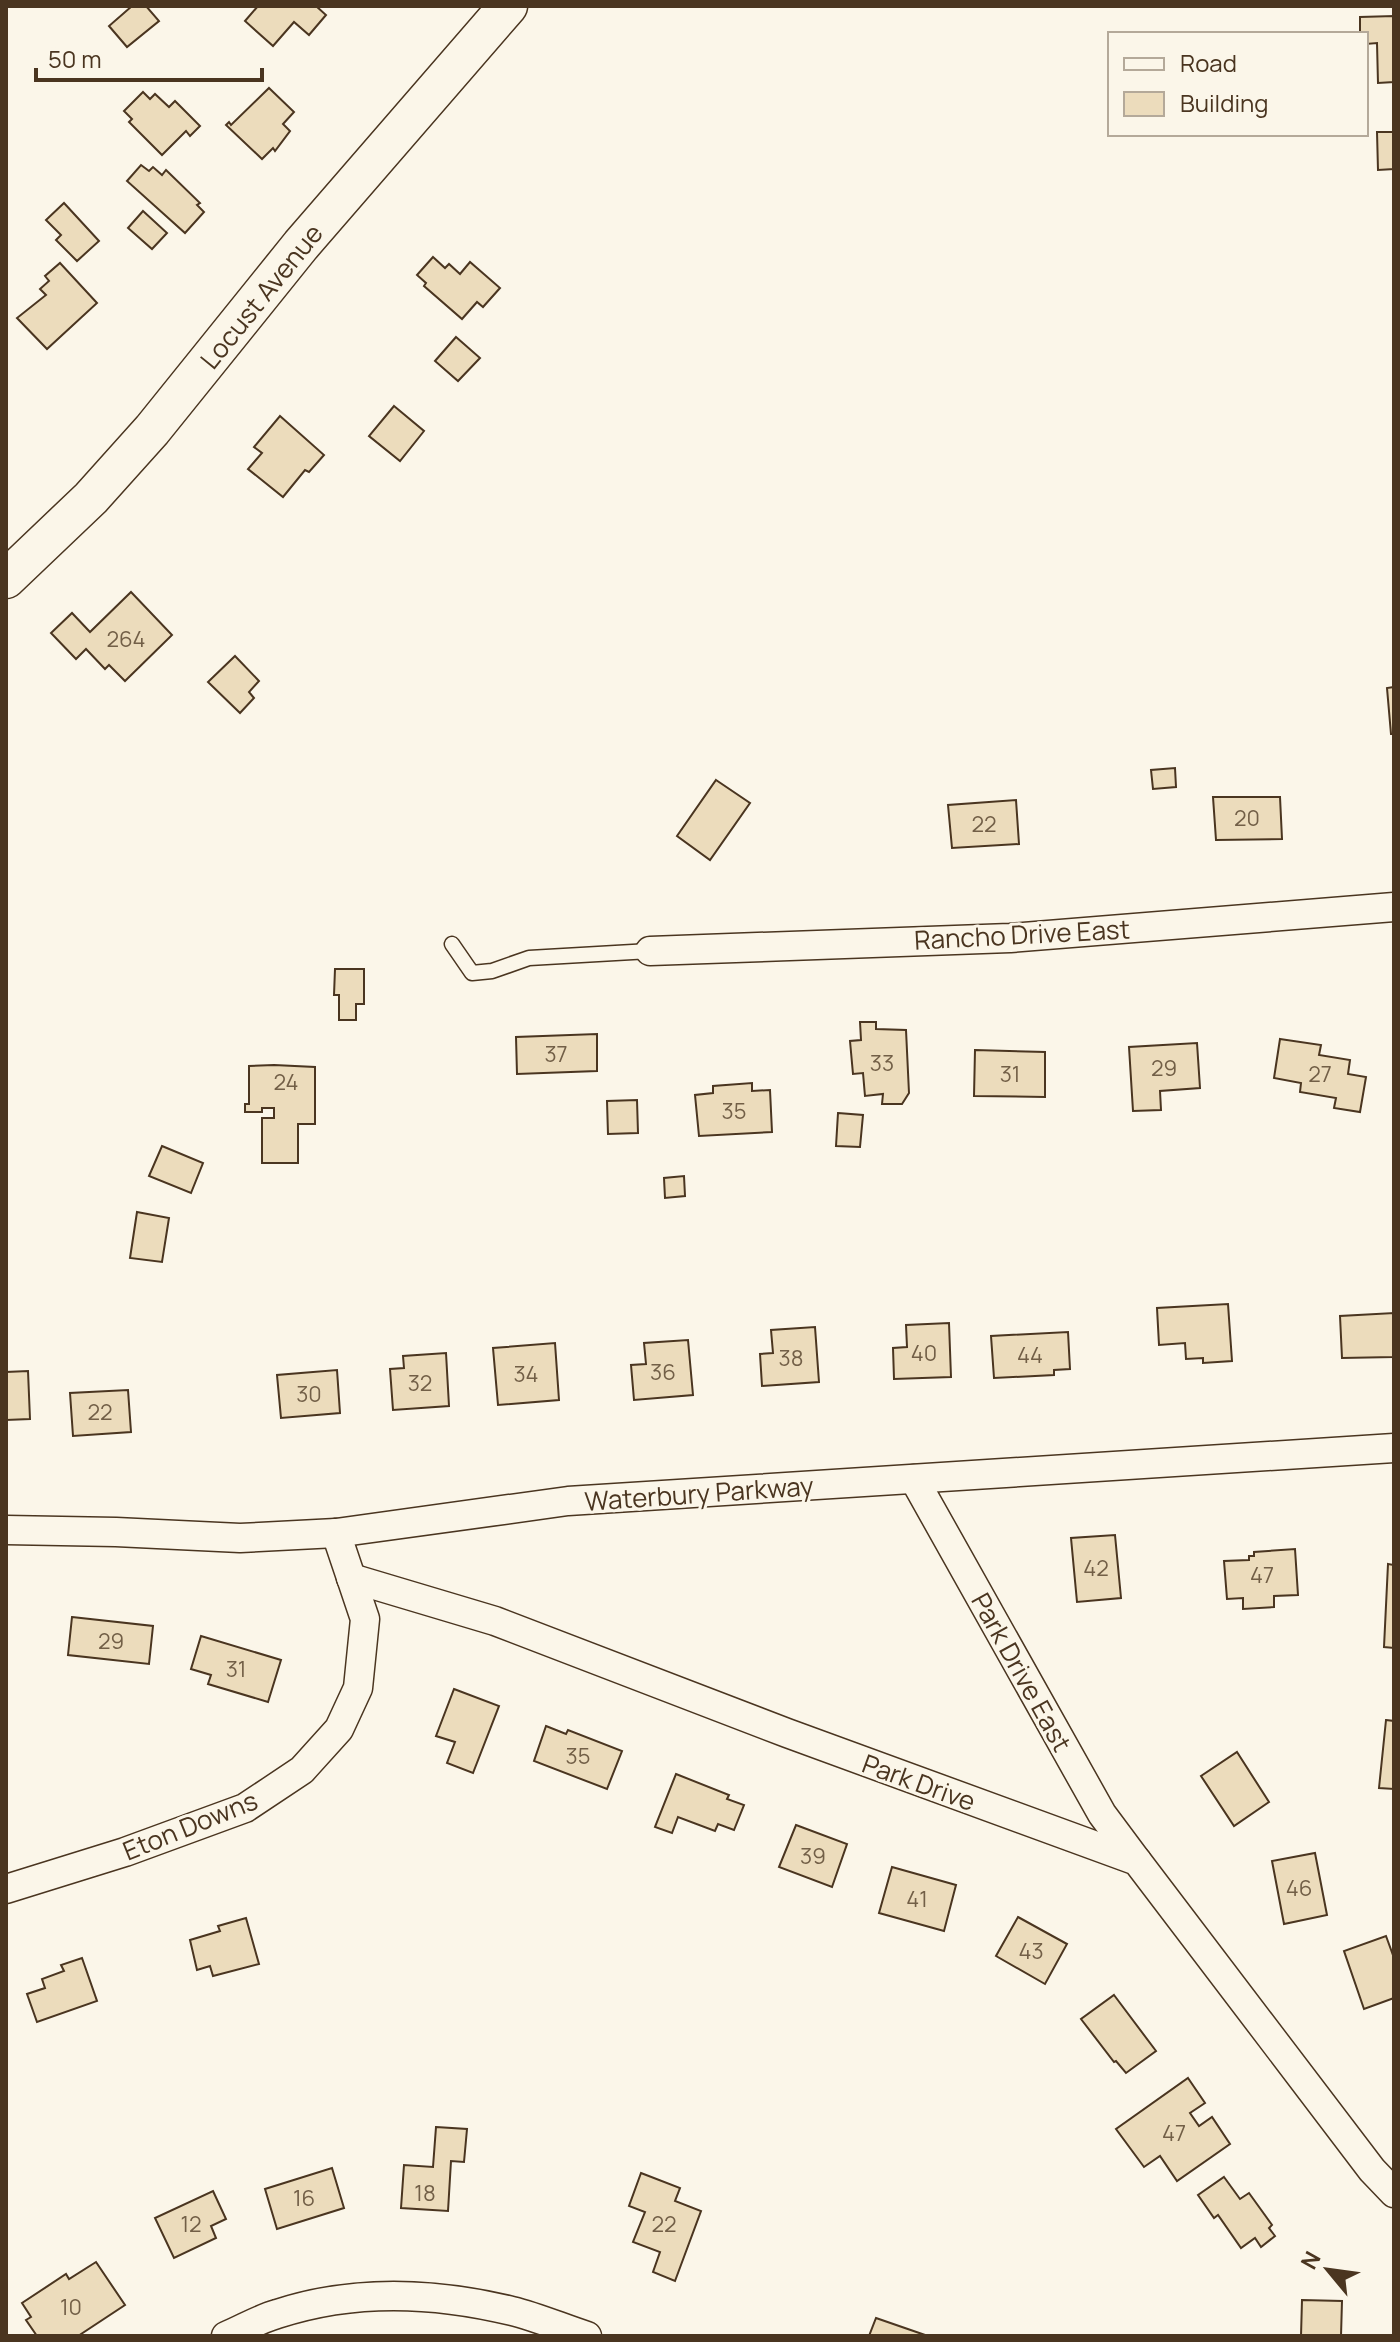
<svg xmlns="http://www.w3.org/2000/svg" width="1400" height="2342" viewBox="0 0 1400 2342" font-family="Manrope,sans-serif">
<rect width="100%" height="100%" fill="#fbf6e9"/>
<!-- building -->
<g fill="#ecdcbc" stroke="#4a3520" stroke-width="2">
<path d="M132,6H146L159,21L127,47L109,26Z"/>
<path d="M258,6H316L326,15L309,35L294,22L273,46L245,21Z"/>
<path d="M1394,16V82L1378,83L1377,43L1366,44V34H1360V17Z"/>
<path d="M269,88L294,112L283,124L290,131L275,151L273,148L262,159L226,125L229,122L231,125Z"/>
<path d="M143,92L150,99L155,94L169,107L175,101L200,126L190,136L186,131L162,155L129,122L132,119L124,111Z"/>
<path d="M1377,132H1394V169L1378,170Z"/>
<path d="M141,165L149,171L153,167L162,175L166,170L200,203L197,205L204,212L185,233L127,181Z"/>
<path d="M64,203L99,241L77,261L56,240L61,235L46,220Z"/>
<path d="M143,211L167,233L152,249L128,228Z"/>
<path d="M433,257L445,268L449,264L460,274L470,262L500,288L483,307L477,302L462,319L424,286L426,283L417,275Z"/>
<path d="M60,263L97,303L47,349L17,318L46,295L40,289L49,281L45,276Z"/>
<path d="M456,337L480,358L458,381L435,361Z"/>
<path d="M394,406L424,431L400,461L369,436Z"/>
<path d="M280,416L324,455L309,472L305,470L283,497L248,469L262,453L254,447Z"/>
<path d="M131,592L172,635L125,681L109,665L105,669L86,649L76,659L51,633L72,613L90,632Z"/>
<path d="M235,656L259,681L249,692L254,698L240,713L208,682Z"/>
<path d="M1394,687V734H1391L1387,688Z"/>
<path d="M1175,768L1176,787L1153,789L1151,770Z"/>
<path d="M716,780L750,803L710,860L677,836Z"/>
<path d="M1213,797H1280L1282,839L1216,840Z"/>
<path d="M1016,800L1019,844L952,848L948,805Z"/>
<path d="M335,969H364V1004H356V1020H339V995H334Z"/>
<path d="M860,1022H876V1029L906,1030L909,1093L902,1104H882L883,1094L865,1096L863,1073L853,1074L850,1041L861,1040Z"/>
<path d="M597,1034V1071L517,1074L516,1037Z"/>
<path d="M1280,1039L1321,1045L1319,1055L1350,1060L1348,1074L1366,1077L1360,1112L1334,1108L1336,1098L1300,1092L1301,1083L1274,1078Z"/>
<path d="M1197,1043L1200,1088L1160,1091L1161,1110L1133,1111L1129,1047Z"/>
<path d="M975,1050L1045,1052V1097L974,1096Z"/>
<path d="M274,1065L315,1067V1124H298V1163H262V1118H274V1108H262V1112H245V1104H249V1066Z"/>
<path d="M752,1083V1091L770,1090L772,1132L699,1136L695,1095L713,1093V1086Z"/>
<path d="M637,1100L638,1133L608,1134L607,1101Z"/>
<path d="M838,1113L863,1115L860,1147L836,1146Z"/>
<path d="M162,1146L203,1163L191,1193L149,1176Z"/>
<path d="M684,1176L685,1196L665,1198L664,1178Z"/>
<path d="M137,1212L169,1218L162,1262L130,1258Z"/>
<path d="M1228,1304L1232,1361L1203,1363V1358L1186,1359L1185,1343L1159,1345L1157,1308Z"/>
<path d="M1394,1313V1357L1342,1358L1340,1316Z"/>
<path d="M949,1323L951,1377L894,1379L893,1348L907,1347L906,1325Z"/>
<path d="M815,1327L819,1382L762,1386L760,1354L773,1353L771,1330Z"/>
<path d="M1068,1332L1070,1369L1054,1370V1375L994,1378L991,1336Z"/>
<path d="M688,1340L693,1395L634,1400L631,1365L646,1364L644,1343Z"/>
<path d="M555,1343L559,1400L498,1405L493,1348Z"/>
<path d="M446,1353L449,1406L393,1410L390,1369L404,1368L403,1356Z"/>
<path d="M337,1370L340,1413L281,1418L277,1375Z"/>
<path d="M28,1371L30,1419L6,1420V1372Z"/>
<path d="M128,1390L131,1432L73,1436L70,1393Z"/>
<path d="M1115,1535L1121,1598L1077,1602L1071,1538Z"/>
<path d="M1295,1549L1298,1595L1274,1596V1607L1243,1609V1598L1227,1599L1224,1561L1249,1560V1556H1254V1552Z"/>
<path d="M1388,1564L1394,1565V1648L1384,1647Z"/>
<path d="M72,1617L153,1626L149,1664L68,1655Z"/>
<path d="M201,1636L281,1660L268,1702L208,1684L211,1675L191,1669Z"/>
<path d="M454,1689L499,1706L473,1773L447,1763L455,1742L436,1736Z"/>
<path d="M1386,1720L1394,1721V1789L1379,1788Z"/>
<path d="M546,1726L566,1734L568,1730L622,1751L607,1789L534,1761Z"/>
<path d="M1237,1752L1269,1802L1234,1826L1201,1776Z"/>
<path d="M676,1774L729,1795L727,1799L744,1805L734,1830L718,1824L715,1831L678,1817L672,1833L655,1827Z"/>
<path d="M796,1825L847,1844L832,1887L779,1867Z"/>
<path d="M1315,1853L1327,1915L1284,1924L1272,1861Z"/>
<path d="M892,1867L956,1885L944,1931L879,1913Z"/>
<path d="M1018,1917L1067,1944L1045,1984L996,1956Z"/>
<path d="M246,1918L259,1964L213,1976L210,1966L197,1970L190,1940L220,1931L218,1926Z"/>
<path d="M1386,1936L1394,1958V1998L1364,2009L1344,1951Z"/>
<path d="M82,1958L97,2001L37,2022L27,1994L45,1988L42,1979L64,1971L61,1965Z"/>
<path d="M1114,1995L1156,2051L1126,2073L1116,2061L1114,2062L1081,2019Z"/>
<path d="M1188,2078L1205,2103L1190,2113L1199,2126L1212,2117L1230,2144L1177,2181L1160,2156L1144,2167L1116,2129Z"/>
<path d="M436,2127L467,2129L464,2162L451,2161L448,2211L401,2208L404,2165L433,2167Z"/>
<path d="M332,2168L344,2208L277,2229L265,2189Z"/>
<path d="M641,2173L680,2188L675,2201L701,2211L675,2281L653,2272L660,2252L633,2242L645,2212L629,2206Z"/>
<path d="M1224,2177L1240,2199L1249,2193L1272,2225L1269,2228L1275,2236L1261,2247L1255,2238L1241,2248L1218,2215L1214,2218L1198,2195Z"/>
<path d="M213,2191L226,2219L211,2226L216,2238L174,2258L155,2218Z"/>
<path d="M96,2262L125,2305L78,2336H37L26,2320L31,2317L22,2303L66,2274L69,2279Z"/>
<path d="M1302,2300L1342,2301L1341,2336H1301Z"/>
<path d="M876,2318L928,2336H869Z"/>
</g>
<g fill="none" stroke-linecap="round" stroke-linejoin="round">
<defs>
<path id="lane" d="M452,944L472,973L492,971L529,958L650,951"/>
<g id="street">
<path d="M650,951L1010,938L1394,907"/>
<path d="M914,1479L1102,1814L1137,1861"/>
<path d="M6,1530L116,1532L240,1538L336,1533L568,1501L1394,1448"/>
<path d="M351,1578L495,1621L787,1733L1137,1861L1372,2170L1394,2193"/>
<path d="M6,1889L125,1852L245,1808L302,1770L339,1729L358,1688L365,1619L336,1533"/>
<path d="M226,2336C243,2329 259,2319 277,2314C353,2289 434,2292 512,2311C537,2317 562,2328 587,2336"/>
</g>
<path id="secondary" d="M6,579L91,498L152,430L301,245L508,6"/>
</defs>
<!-- lane casing -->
<use href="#lane" stroke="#4a3520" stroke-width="17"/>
<!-- street casing -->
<use href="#street" stroke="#4a3520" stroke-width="31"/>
<!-- secondary casing -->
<use href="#secondary" stroke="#4a3520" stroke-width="41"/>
<!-- lane -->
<use href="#lane" stroke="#fbf6e9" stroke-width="14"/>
<!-- street -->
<use href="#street" stroke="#fbf6e9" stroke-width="28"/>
<!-- secondary -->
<use href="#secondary" stroke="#fbf6e9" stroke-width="38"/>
</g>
<g text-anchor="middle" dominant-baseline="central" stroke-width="6" stroke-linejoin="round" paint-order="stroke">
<!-- number labels -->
<g font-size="22" fill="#725f47">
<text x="126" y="639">264</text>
<text x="1247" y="818">20</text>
<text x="984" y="824">22</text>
<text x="556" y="1054">37</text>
<text x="882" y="1063">33</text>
<text x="1164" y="1068">29</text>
<text x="1010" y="1074">31</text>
<text x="1320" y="1074">27</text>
<text x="286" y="1082">24</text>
<text x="734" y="1111">35</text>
<text x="924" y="1353">40</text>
<text x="1030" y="1355">44</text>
<text x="791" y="1358">38</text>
<text x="663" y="1372">36</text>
<text x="526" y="1374">34</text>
<text x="420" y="1383">32</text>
<text x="309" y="1394">30</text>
<text x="100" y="1412">22</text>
<text x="1096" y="1568">42</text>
<text x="1262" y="1575">47</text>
<text x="111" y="1641">29</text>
<text x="236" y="1669">31</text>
<text x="578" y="1756">35</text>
<text x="813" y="1856">39</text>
<text x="1299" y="1888">46</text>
<text x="917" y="1899">41</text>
<text x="1031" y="1951">43</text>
<text x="1174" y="2133">47</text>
<text x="425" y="2193">18</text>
<text x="304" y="2198">16</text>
<text x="191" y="2224">12</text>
<text x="664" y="2224">22</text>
<text x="71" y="2307">10</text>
</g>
<!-- street labels -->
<g font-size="26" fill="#4a3520" stroke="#fbf6e9">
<text transform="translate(261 296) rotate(-51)">Locust Avenue</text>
<text transform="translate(1022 934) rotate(-3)">Rancho Drive East</text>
<text transform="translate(699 1493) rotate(-4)">Waterbury Parkway</text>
<text transform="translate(1022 1672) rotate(61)">Park Drive East</text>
<text transform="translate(919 1782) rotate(20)">Park Drive</text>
<text transform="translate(190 1825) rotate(-22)">Eton Downs</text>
</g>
</g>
<!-- border -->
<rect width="1400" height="2342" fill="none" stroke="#4a3520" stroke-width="16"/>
<!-- legend -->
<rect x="1108" y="32" width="260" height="104" fill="#fbf6e9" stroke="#b4a999" stroke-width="2"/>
<rect x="1124" y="58" width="40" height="12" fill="#fbf6e9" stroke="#b4a999" stroke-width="2"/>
<text x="1180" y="72" font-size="24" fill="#4a3520">Road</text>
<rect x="1124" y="92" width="40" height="24" fill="#ecdcbc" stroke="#b4a999" stroke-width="2"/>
<text x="1180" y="112" font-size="24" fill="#4a3520">Building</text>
<!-- north arrow -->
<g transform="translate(1328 2270) rotate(299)" stroke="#fbf6e9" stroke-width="6" paint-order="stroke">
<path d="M0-6L14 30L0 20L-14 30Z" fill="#4a3520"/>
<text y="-12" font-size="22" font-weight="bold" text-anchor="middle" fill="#4a3520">N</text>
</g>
<!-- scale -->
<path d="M36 68v12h226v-12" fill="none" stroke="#4a3520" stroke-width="4"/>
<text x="48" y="68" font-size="24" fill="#4a3520" stroke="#fbf6e9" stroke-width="6" paint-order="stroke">50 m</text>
</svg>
